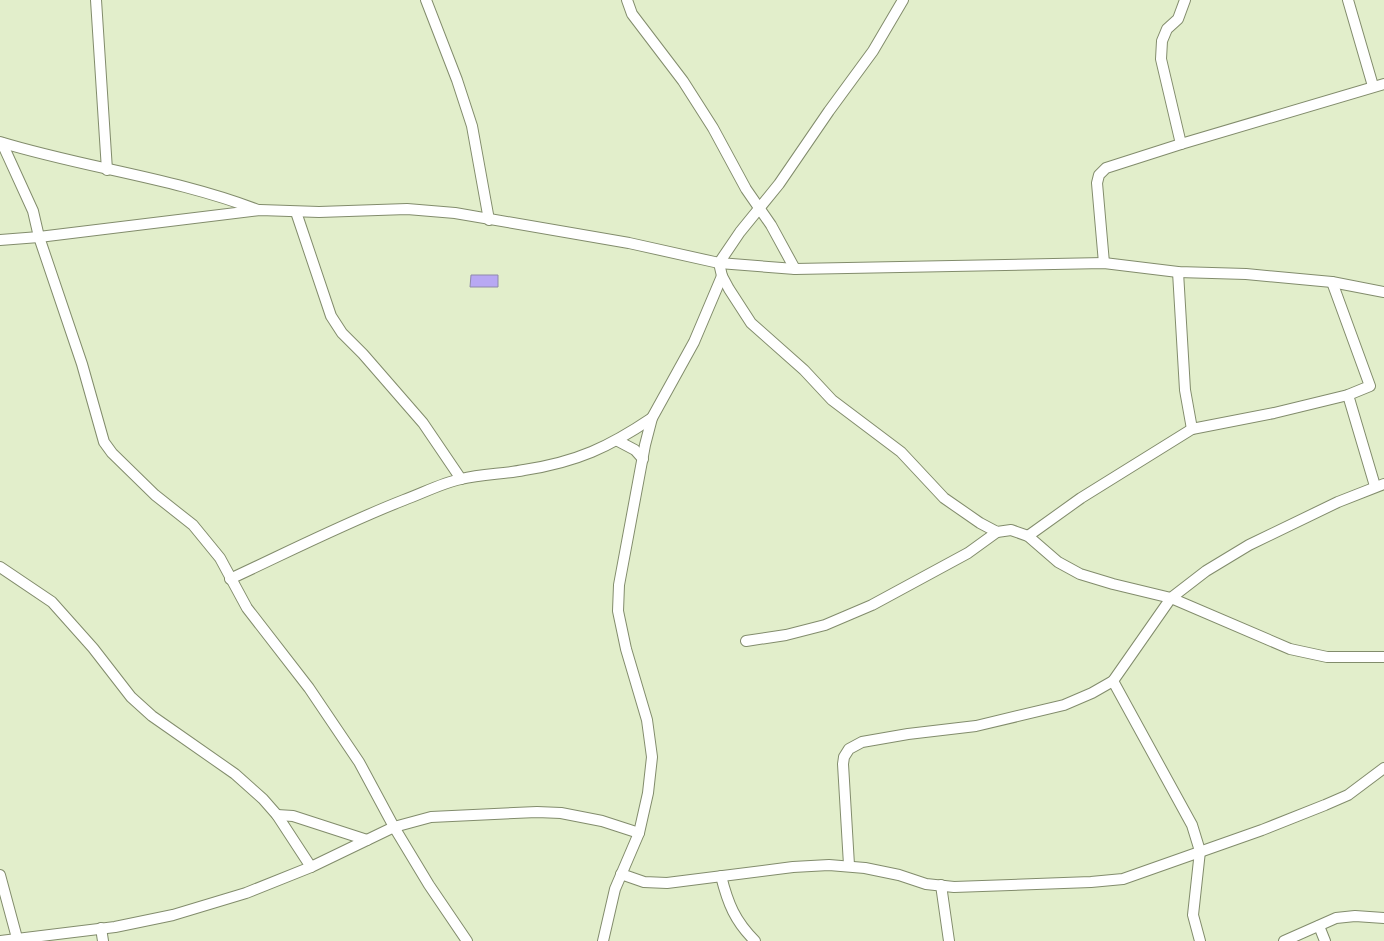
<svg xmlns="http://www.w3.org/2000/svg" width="1384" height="941" viewBox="0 0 1384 941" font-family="Georgia,serif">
<rect width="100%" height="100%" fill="#e2eecb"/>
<!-- building -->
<path fill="#b8a8f3" stroke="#8f8aaa" d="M471,275H498V287H470Z"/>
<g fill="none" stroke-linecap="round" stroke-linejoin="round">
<defs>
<g id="street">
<path d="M96,0L107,170"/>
<path d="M426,0L457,80L472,126L489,220"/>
<path d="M627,0L632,14L683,81L713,128L746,189L771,225L795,269"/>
<path d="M903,0L873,51L829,111L779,184L740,232L719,263L722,276L729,289L751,323L804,370L832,400L901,452L944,498L980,523L997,532L1011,530L1028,536L1058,562L1080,574L1113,584L1171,598L1290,649L1327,657H1384"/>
<path d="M1348,0L1373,86"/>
<path d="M0,142C85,168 175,178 258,210"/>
<path d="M2,143L33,211L39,237L82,364L104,442L112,453L155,495L193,525L220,558L247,608L309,688L359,762L394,827L429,885L467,941"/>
<path d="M1181,144L1161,59L1162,41L1167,29L1178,19L1185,0"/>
<path d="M296,212L331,316L342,333L363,354L423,423L461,479"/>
<path d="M0,240L39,237L260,210L319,212L407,209L455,213L629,243L719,263L795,269L1104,263L1178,272L1246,274L1332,282L1384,292"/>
<path d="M1104,263L1097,183L1099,175L1106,168L1181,144L1384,84"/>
<path d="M1178,272L1185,390L1192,429"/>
<path d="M1348,395L1375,486"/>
<path d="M618,441L635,450L643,459"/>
<path d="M1028,536L1081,498L1192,429L1274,413L1348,395L1370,386L1332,282"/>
<path d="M0,567L52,602L93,648L131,697L152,716L235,774L263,799L277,815L311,867"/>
<path d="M230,579C288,552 345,523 404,500C423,493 442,483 461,479C482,474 504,474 524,470C577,462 609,447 652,418"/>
<path d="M746,641L786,635L825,625L872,605L968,553L997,532"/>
<path d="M1113,681L1192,825L1200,851L1193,915L1200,941"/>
<path d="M277,815L293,816L367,840"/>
<path d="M849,865L843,764L844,757L849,749L862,742L908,734L976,726L1064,705L1092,693L1113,681L1171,598L1206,571L1249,545L1338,502L1384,484"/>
<path d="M621,874L644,882L667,883L793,867L829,865L865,868L899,875L926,884L954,887L1091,882L1123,879L1262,830L1325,805L1348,795L1384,768"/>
<path d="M0,875L17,938"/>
<path d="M721,876C728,904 735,921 755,941"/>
<path d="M941,885L949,941"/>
<path d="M1319,926L1325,941"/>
<path d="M101,928L103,941"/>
<path d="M0,941L115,927L173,915L246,893L311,867L394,827L431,817L537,812L561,813L602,821L639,833"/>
<path d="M603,941L615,889L639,833L648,793L652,757L647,720L626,649L618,611L619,585L645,445L652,418L694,342L722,276"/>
<path d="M1284,941L1336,918L1355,916L1384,918"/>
</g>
</defs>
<!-- street casing -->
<use href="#street" stroke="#828c6c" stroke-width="12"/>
<!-- street -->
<use href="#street" stroke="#fff" stroke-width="10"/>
</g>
</svg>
